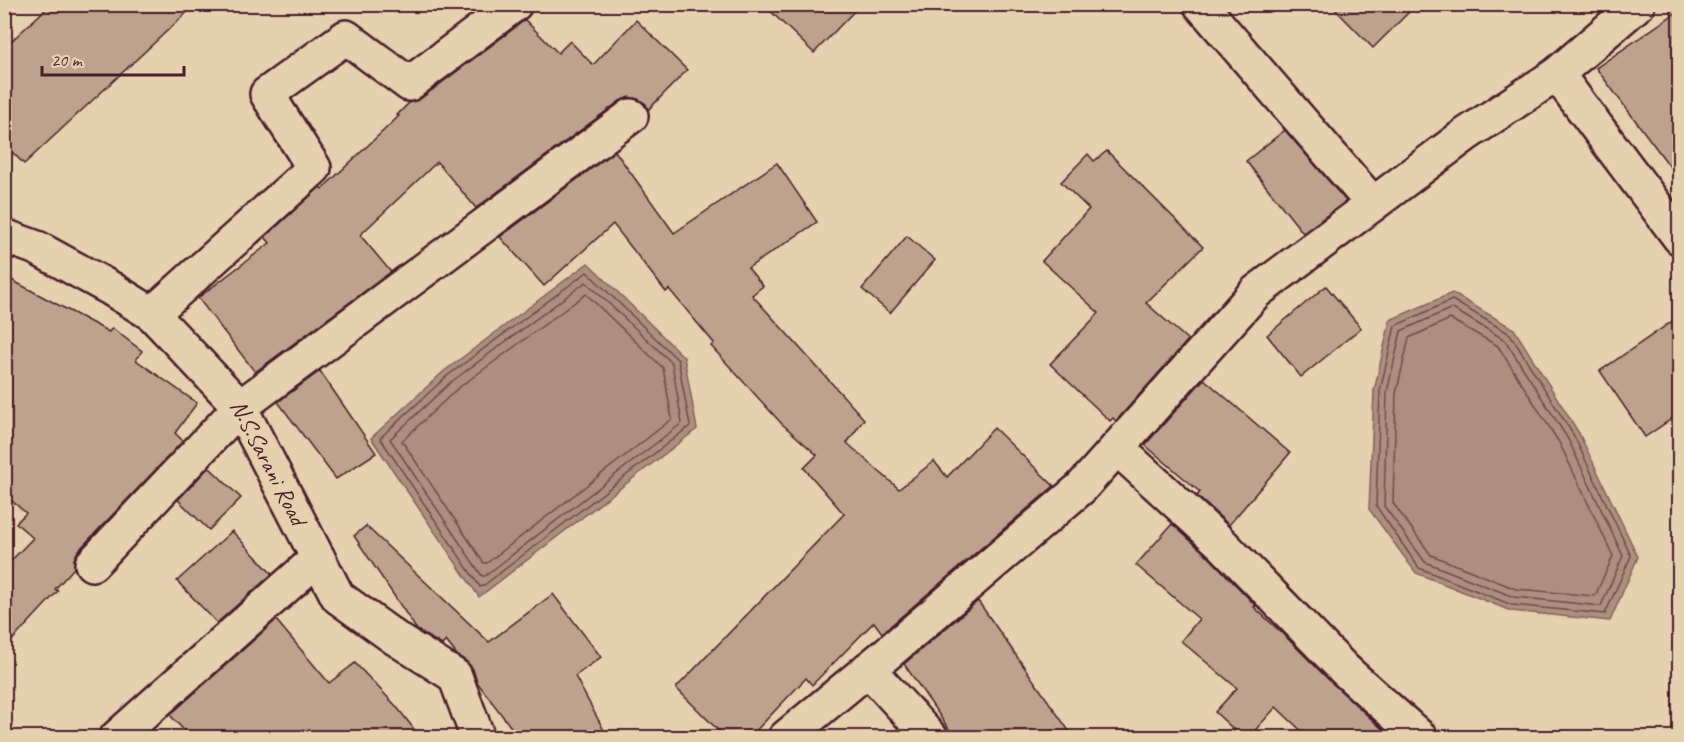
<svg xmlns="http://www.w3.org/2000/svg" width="1684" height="742" viewBox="0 0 1684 742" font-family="Caveat,sans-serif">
<rect width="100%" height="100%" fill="#e5d0af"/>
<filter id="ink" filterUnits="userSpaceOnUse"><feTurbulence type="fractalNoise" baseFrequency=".0167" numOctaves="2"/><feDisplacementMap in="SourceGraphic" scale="12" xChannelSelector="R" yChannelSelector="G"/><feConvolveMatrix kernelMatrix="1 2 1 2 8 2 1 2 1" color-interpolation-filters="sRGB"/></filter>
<g filter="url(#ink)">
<!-- water -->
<g fill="#ac8f7e" stroke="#85625d" stroke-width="1.5">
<path d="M588,263L684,357L697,429L479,597L371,438L443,372Z"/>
<path d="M1452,293L1514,329L1579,433L1638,557L1610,621L1511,611L1416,573L1369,509L1374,391L1390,320Z"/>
</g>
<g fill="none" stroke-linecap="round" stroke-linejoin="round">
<!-- shore -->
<g stroke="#714c4c" stroke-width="1.5">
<path d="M587,272L678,360L690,426L483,586L480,587L380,438L447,376Z"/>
<path d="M586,282L672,363L682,423L485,576H482L390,439L451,382Z"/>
<path d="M586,294L663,368L672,419L487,563H484L402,441L457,389Z"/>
<path d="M1452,300L1510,334L1574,436L1631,556L1605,614L1512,605L1419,568L1376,506L1380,391L1395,326Z"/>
<path d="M1450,309H1453L1505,340L1568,439L1623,556L1601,606L1514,597L1425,562L1384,506L1387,392L1401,331Z"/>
<path d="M1450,319L1498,346L1560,444L1613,556L1595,596L1516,589L1431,555L1393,503L1396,394L1409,338Z"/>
</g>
</g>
<!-- building -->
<g fill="#bda28d" stroke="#4a1f2b" stroke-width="1.5">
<path d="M51,4H196L24,164L4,144V48Z"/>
<path d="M763,4H861L814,53Z"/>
<path d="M1330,4H1417L1373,48Z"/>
<path d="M1680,10V180L1596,68Z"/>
<path d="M525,20L558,53L570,41L593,65L636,20L687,70L648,110L646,104L638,99L629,97L620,101L476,208L437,162L360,235L391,272L255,372L198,298L270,243L265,237L320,187L322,189L399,116L397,115L409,103L420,99Z"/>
<path d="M1285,130L1346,201L1303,233L1246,161Z"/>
<path d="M615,151L674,233L777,163L817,222L748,268L763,286L752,295L864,419L847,443L899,489L934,461L947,477L994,428L1054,486L882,633L874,622L812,685L806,678L749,738H726L676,688L844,514L804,468L817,455L781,423L711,346L714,343L669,289L666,292L613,224L544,286L500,237Z"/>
<path d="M1107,151L1203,247L1146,303L1188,340L1116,421L1113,418L1110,421L1050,364L1099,313L1042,261L1089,209L1061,182L1088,154L1094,161Z"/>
<path d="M907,236L935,260L890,313L862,289Z"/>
<path d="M4,276L109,332L112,328L142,351L136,360L197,403L175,433L183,441L78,551L74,559V568L55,589L58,591L4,649V568L33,538L16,523L26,513L4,494Z"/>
<path d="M1326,286L1361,328L1301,377L1267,335Z"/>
<path d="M1680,316V413L1645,437L1600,371Z"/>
<path d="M320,371L376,453L336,479L278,402Z"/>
<path d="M1204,379L1290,453L1229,525L1197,496L1200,492L1145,445Z"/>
<path d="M209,467L241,498L209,530L178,500Z"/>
<path d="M1172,524L1209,557L1256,606L1254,607L1286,637L1332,683L1392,738H1309L1276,707L1248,738H1243L1215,712L1237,688L1181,641L1199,619L1136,565Z"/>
<path d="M366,526L489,642L553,594L601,657L575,676L608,738H519L477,682L473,669L466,661L457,655L446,641L442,645L417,630L354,536Z"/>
<path d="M232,531L272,574L217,623L177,581Z"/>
<path d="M978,601L1074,738H955L904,664Z"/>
<path d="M276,620L329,683L355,663L396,706L421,738H191L170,715Z"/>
</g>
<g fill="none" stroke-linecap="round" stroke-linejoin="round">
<defs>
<g id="minor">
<path d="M1200,4L1373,204"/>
<path d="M1557,74L1680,238"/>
<path d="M152,314L314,168L267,94L346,37L409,84L515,4"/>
<path d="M1117,448L1222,544L1345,670L1421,738"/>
<path d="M92,564L240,407L631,116"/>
<path d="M868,669L931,738"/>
<path d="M116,738L318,558"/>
</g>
<g id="tertiary">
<path id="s1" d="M4,236L37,248L110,288L152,314L240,407L338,597L395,638L455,676L478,738"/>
<path d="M785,738L889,652L1081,488L1256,292L1465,135L1557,74L1638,4"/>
</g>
</defs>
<!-- minor casing -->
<use href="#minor" stroke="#4a1f2b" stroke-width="38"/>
<!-- tertiary casing -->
<use href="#tertiary" stroke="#4a1f2b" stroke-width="38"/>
<!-- minor -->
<use href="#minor" stroke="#e5d0af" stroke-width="33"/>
<!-- tertiary -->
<use href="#tertiary" stroke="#e5d0af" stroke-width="33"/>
</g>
</g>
<g text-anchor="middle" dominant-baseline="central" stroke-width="6" stroke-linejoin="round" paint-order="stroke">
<!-- street labels -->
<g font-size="24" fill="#4a1f2b" stroke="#e5d0af">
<text stroke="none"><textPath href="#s1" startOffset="358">N.S.Sarani Road</textPath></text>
</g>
</g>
<!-- margin -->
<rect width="1684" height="742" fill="none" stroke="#e5d0af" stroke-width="24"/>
<rect x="12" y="12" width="1660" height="718" fill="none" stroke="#4a1f2b" stroke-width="2" filter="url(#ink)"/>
<!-- scale -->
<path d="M42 66v9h142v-9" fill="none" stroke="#4a1f2b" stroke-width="3"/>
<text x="51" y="66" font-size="18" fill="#4a1f2b" stroke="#e5d0af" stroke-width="4.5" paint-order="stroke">20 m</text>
</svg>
